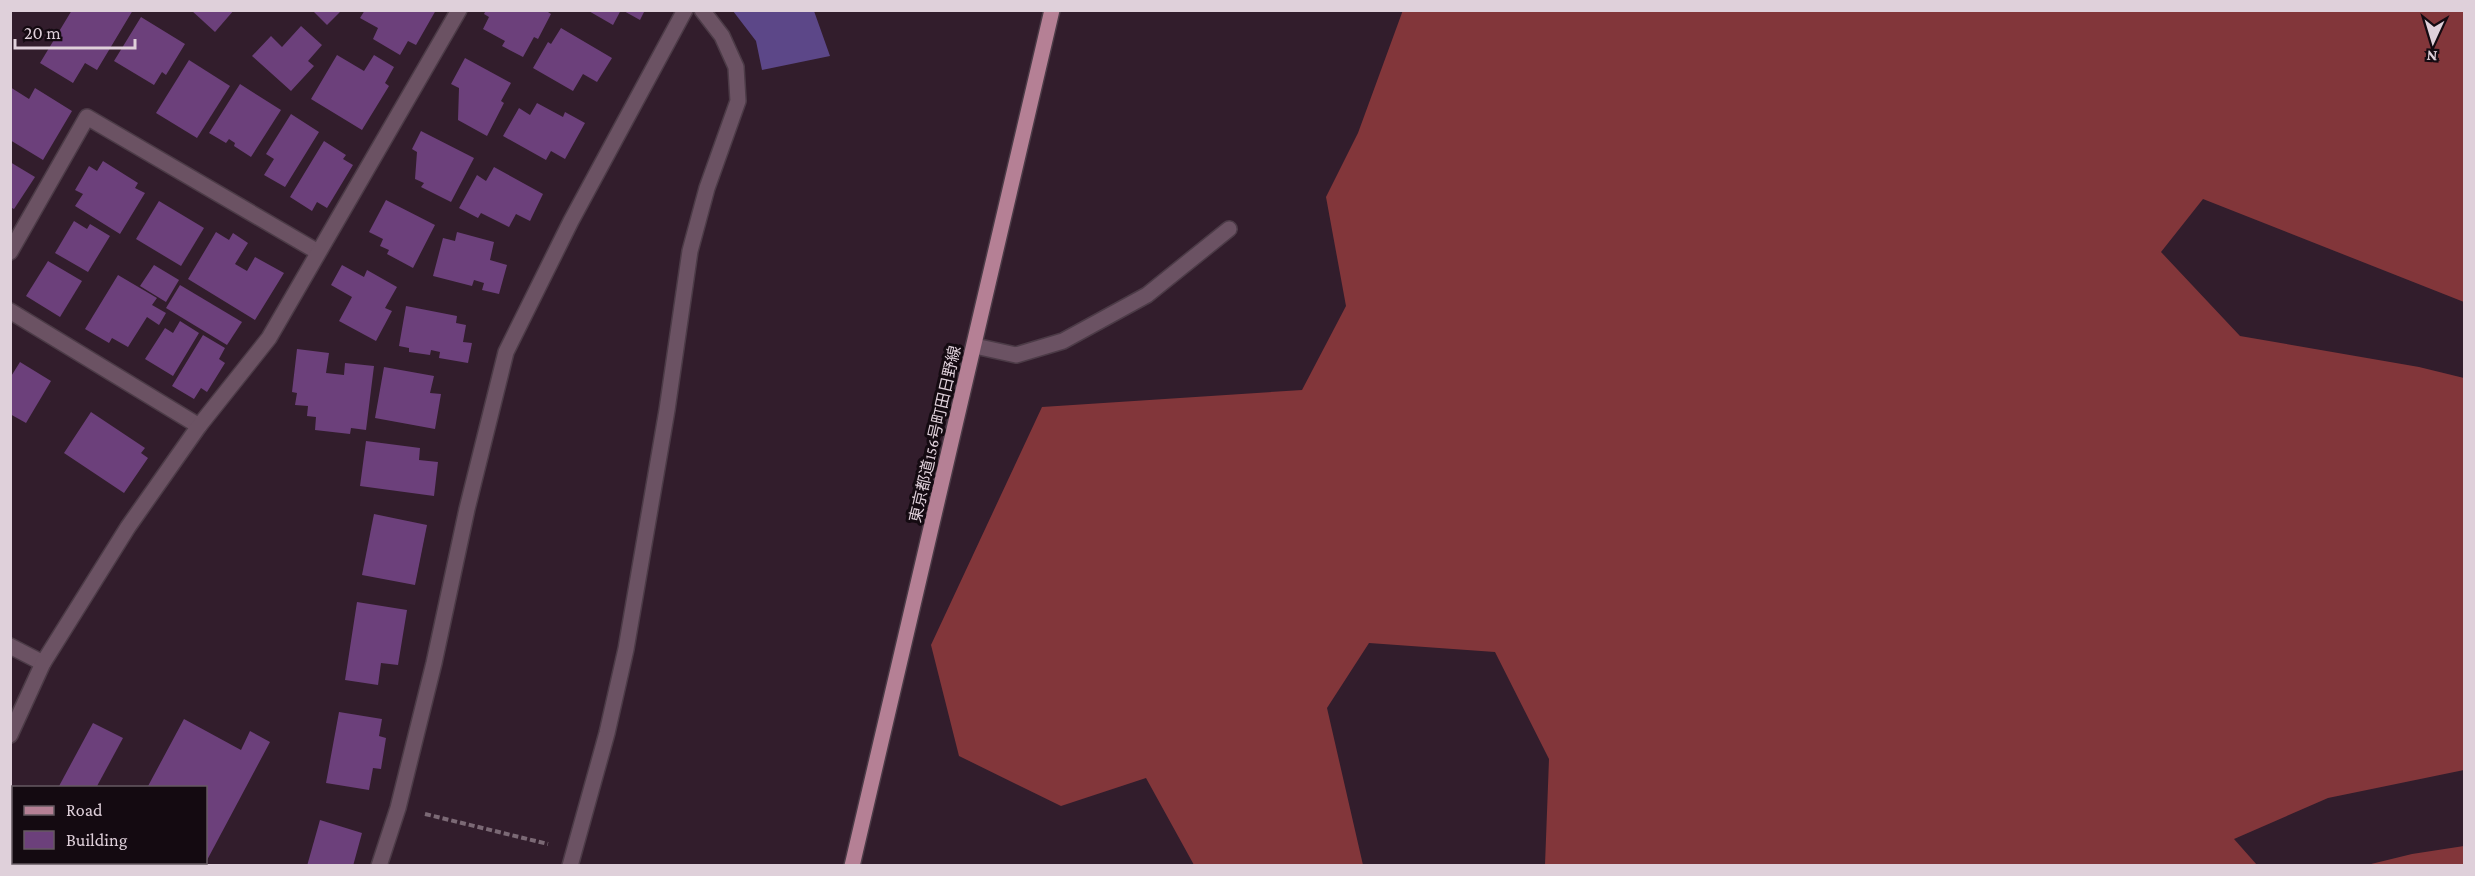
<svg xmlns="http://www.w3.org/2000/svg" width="2475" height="876" viewBox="0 0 2475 876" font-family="'Crimson Pro','Noto Sans JP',serif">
<rect width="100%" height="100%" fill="#321d2c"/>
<!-- forest -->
<g fill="#82363a">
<path d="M1403,10L2464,11V302L2203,199L2161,252L2240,336L2419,367L2464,378V770L2328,798L2234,839L2257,865H1545L1549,759L1495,652L1369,643L1327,708L1363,865H1194L1146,778L1061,806L959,756L931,645L1042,407L1302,390L1346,306L1326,197L1358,133Z"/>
<path d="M2464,846V865H2367L2412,854Z"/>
</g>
<!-- water -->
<path fill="#5c4788" d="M733,11H814L830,56L762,70L756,41Z"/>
<!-- building -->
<g fill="#6c407b">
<path d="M72,10H133L97,70L85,63L73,83L40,63Z"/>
<path d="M191,10H234L215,32Z"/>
<path d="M312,10H342L327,25Z"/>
<path d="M365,10H436L416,45L408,41L400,55L373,39L378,28L360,18Z"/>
<path d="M486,10H545L551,14L538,39L534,37L523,57L502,46L505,41L483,29L489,17L484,14Z"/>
<path d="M587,10H621L613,25Z"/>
<path d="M622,10H645L640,20Z"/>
<path d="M141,17L185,44L166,75L162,72L154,85L114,61Z"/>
<path d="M301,26L322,45L308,61L314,66L291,91L252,56L271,36L282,47Z"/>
<path d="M561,28L612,58L597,82L583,74L573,91L533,68L548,42L551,44Z"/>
<path d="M337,55L364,71L374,55L394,67L385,83L389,86L362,130L311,99Z"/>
<path d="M465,58L511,83L501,101L504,103L487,136L458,120L459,88L451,84Z"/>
<path d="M189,60L230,86L197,138L156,113Z"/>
<path d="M240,84L281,110L251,157L234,146L235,143L229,139L226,143L209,133Z"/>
<path d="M10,87L29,99L35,88L72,111L43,160L10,140Z"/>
<path d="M537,103L563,117L565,112L585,123L565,159L551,151L546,160L503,136L519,108L530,115Z"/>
<path d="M291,114L319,132L285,187L264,175L274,159L266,154Z"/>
<path d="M421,131L474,158L451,202L421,187L424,183L415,179L417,152L412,149Z"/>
<path d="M324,141L346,155L343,159L353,165L327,208L317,202L312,211L290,197Z"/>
<path d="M103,161L138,183L135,188L145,193L120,234L75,206L83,194L75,190L89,166L97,171Z"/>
<path d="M10,162L35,177L14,209L10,207Z"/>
<path d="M494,167L543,194L530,221L516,214L509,227L481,213L478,218L459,208L477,175L486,181Z"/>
<path d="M386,200L435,225L413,268L387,254L389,250L380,246L383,239L369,232Z"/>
<path d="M159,201L204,228L181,266L136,239Z"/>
<path d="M74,221L87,229L90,224L110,236L88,272L55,253Z"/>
<path d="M216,232L229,240L233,233L248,243L235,264L247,271L255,257L284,273L255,320L188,279Z"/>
<path d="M457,232L494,242L490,260L507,265L499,294L482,290L484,283L474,280L472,286L433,276L443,238L455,241Z"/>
<path d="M48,261L82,281L60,317L26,296Z"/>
<path d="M154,265L179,280L166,302L140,286Z"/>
<path d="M342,265L364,277L367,270L397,287L385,308L392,311L376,341L339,321L352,297L331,285Z"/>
<path d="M118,275L157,298L152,305L166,313L159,325L147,317L128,347L112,338L109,343L85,329Z"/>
<path d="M180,285L242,322L227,345L166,308Z"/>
<path d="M406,306L457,316L456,323L466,325L463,342L472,343L468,363L439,358L440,352L431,350L430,355L409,352V348L399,346Z"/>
<path d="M180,321L199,333L173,376L145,359L165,328L173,333Z"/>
<path d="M203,335L225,348L219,359L225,363L207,392L201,388L194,399L172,386Z"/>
<path d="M297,349L329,353L326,373L344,375L345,363L374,366L366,430L351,428L350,434L315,430L316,417L307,416L308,406L295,405L297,393L292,392Z"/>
<path d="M20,362L51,381L26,423L10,414V378Z"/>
<path d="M384,367L434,376L430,393L441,394L435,429L375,418Z"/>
<path d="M91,412L145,448L141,453L148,458L124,493L64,453Z"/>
<path d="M366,441L420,448L419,460L438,462L434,496L360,486Z"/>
<path d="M374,514L427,525L415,585L362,575Z"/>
<path d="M357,602L407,610L398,665L381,663L378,685L345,680Z"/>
<path d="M339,712L382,719L379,736L386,738L381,769L373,768L369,790L326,783Z"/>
<path d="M184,719L241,750L250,731L270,742L206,862V788H147Z"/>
<path d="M93,723L123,738L96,788H58Z"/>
<path d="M320,820L362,833L353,866H307Z"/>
<path d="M27,862H55L54,866H26Z"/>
<path d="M107,862H205L204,866H105Z"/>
</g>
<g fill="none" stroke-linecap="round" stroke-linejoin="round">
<defs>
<g id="minor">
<path d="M10,252L87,117L318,252"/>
<path d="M10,311L199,426"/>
<path d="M975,346L1016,355L1063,341L1147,295L1229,229"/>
<path d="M10,646L43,663"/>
<path d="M10,735L43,663L128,527L199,426L269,338L459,10"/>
<path d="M379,866L398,808L434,663L467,509L506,352L571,221L685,10"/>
<path d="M570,866L607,733L626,649L667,410L690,251L707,188L738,101L736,67L722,36L702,10"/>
</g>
<path id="major" d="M852,866L1052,10"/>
</defs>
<!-- minor casing -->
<use href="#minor" stroke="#4c3b47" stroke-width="18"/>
<!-- major casing -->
<use href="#major" stroke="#4c3b47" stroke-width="18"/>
<!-- path -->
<path stroke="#7b6975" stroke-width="4" stroke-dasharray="6 3" stroke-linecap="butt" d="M425,814L548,844"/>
<!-- minor -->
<use href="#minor" stroke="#6b5263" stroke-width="15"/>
<!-- major -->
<use href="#major" stroke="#b58095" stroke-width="15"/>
</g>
<g text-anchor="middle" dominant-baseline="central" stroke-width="6" stroke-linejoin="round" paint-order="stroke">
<!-- street labels -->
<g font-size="16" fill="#dfd0da" stroke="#140a11">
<text transform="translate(935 434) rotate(-77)">東京都道156号町田日野線</text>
</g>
</g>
<!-- border -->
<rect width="2475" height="876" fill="none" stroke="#dfd0da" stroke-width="24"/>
<!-- legend -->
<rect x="12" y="786" width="195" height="78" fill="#140a11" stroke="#655961" stroke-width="1.5"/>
<rect x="24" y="806" width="30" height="9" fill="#b58095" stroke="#655961" stroke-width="1.5"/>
<text x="66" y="816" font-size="18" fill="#dfd0da">Road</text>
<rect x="24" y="831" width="30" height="18" fill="#6c407b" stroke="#655961" stroke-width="1.5"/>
<text x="66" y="846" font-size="18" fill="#dfd0da">Building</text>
<!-- north arrow -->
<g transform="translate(2433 42) rotate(184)" stroke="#140a11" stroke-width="4.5" paint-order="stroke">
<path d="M0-4.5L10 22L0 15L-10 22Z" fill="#dfd0da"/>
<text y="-9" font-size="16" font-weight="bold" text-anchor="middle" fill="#dfd0da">N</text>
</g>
<!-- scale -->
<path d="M15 39v9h120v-9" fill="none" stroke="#dfd0da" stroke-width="3"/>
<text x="24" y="39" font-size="18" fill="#dfd0da" stroke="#140a11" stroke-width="4.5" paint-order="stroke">20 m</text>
</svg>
